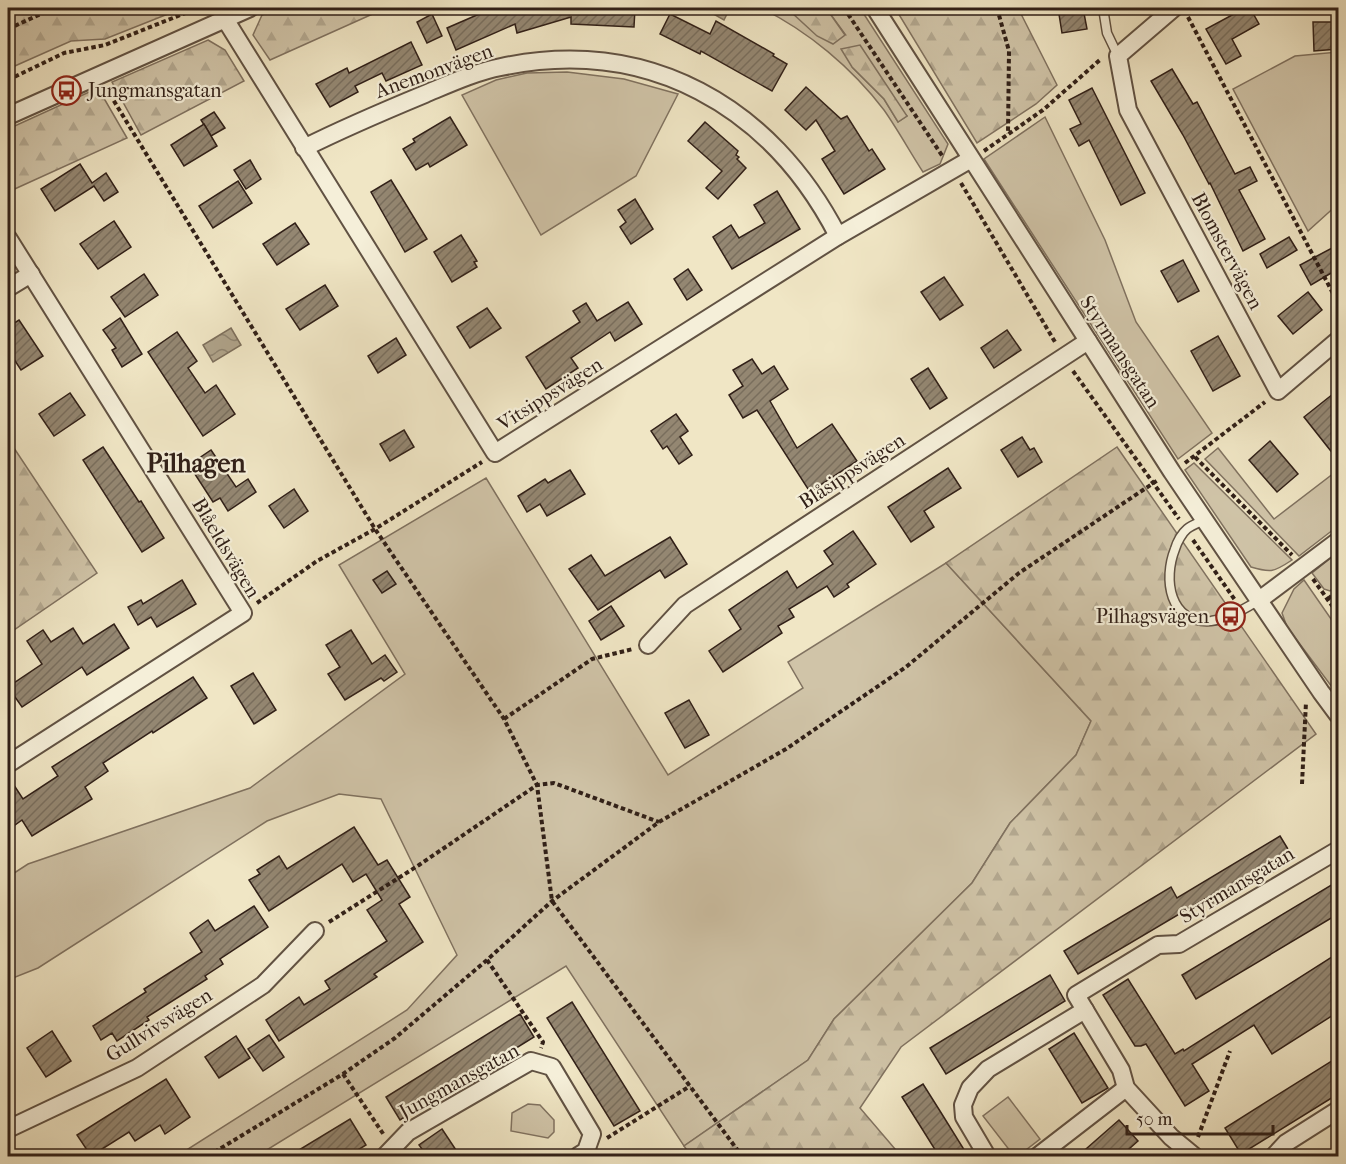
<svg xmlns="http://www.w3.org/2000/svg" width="1346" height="1164" viewBox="0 0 1346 1164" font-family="'IM FELL French Canon',serif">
<defs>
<pattern id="forest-firs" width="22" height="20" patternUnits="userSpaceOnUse" patternTransform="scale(1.5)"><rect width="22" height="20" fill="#d0c4a8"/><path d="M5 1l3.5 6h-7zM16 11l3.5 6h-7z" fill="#b3a890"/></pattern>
<pattern id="water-waves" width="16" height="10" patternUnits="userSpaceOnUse" patternTransform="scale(1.5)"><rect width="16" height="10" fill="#afa38a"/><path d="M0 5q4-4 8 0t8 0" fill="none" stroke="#8f8470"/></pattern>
<pattern id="building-hatch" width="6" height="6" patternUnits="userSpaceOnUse" patternTransform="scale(1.5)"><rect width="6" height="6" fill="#948772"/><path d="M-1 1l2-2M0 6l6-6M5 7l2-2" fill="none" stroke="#796e5d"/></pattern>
</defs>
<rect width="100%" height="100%" fill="#f0e6c5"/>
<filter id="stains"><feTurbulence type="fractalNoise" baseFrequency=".00333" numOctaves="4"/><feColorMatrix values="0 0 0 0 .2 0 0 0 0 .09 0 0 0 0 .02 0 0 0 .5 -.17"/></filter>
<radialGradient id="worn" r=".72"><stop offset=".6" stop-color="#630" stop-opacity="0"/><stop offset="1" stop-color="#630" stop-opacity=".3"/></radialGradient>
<!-- green -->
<g fill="#d0c4a8" stroke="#807260" stroke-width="1.5" fill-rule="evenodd">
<path d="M761,8H789L790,11L845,34L826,8H860L948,144L940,164L923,172C910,152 898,130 884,110C852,68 808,31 761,8ZM852,67L907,116L898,122L884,99Z"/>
<path d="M1338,52V204L1308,231L1233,89L1295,56Z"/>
<path d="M567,72L624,79L678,94L636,176L541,235L462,95L496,80L527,73Z"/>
<path d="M1045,117L1105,240L1136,322L1212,433L1178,459L984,159Z"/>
<path d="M1218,448L1274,519L1338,470V526L1299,556L1205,459Z"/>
<path d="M1194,463L1292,560C1274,572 1271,573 1251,567L1185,470Z"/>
<path d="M486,478L668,775L803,688L788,662L946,563L1091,721L1076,755L1010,823L972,883L834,1019L808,1060L684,1146L566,966L257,1156H177L407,1010L457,955L381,799L339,794L267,821L38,968L8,980V877L28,864L250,788L405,674L339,565Z"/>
<path d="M1338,552V583L1330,591L1324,589L1312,573Z"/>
<path d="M1304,580L1338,629V695L1287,627L1282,613L1294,589Z"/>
<path d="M1008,1097L1040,1139L1018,1156H1014L983,1116Z"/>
<path d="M528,1104L540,1105L554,1120V1132L548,1138L511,1131L512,1113Z"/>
</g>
<!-- forest -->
<g fill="url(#forest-firs)" stroke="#807260" stroke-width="1.5">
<path d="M8,8H183L105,39L71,41L8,69Z"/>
<path d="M278,8H386L270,60L253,35L262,15Z"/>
<path d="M789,8H826L845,35L833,44L817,36L790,11Z"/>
<path d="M895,8H1018L1057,85L1036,104L977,143Z"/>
<path d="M208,40L225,50L244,81L141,135L112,82Z"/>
<path d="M860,45L907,116L898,122L884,99L852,67L841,49Z"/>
<path d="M98,88L127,138L8,192V129Z"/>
<path d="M8,439L97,573L8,634Z"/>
<path d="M1117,447L1316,734L901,1047L860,1108L901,1156H691L684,1146L808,1060L834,1019L972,883L1010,823L1076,755L1091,721L946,563Z"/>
</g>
<!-- water -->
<g fill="url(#water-waves)" stroke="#7d6f5c" stroke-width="1.5">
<path d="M709,8H730L724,20L708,11Z"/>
<path d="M231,328L241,345L213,362L203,345Z"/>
</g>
<!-- building -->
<g fill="url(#building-hatch)" stroke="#312018" stroke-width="1.5">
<path d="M493,8H635L634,27L571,24V17L517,33L515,24L456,50L447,28Z"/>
<path d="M1058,8H1083L1087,29L1062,33Z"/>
<path d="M1245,8H1250L1259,24L1232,39L1241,56L1226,64L1206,29Z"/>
<path d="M432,14L442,36L427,43L417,22Z"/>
<path d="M670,14L710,34L716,21L774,54L773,56L787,64L772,91L701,51L700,54L660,34Z"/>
<path d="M1313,22H1338V49L1314,51Z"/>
<path d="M411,42L422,65L386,81L382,73L355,86L358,92L330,107L316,84L347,68L349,73Z"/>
<path d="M1172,69L1193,104L1197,102L1235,174L1250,167L1257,181L1239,190L1265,239L1243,251L1210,183L1209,184L1183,135L1151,81Z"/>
<path d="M806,87L841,119L847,116L869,151L872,149L885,169L844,194L822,159L835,151L816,120L806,130L785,110Z"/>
<path d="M1092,88L1145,193L1121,205L1089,140L1079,146L1070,129L1081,124L1069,100Z"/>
<path d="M214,112L225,128L211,136L201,120Z"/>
<path d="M450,117L467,145L430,167L428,163L416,170L403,149L415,142L413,139Z"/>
<path d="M705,122L738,151L736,155L739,157L737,159L746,168L718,199L706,188L722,171L688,141Z"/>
<path d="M204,124L217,146L184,166L171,145Z"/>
<path d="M250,160L261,179L246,189L234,170Z"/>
<path d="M80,164L92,183L106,173L118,192L104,201L94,186L55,211L41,189Z"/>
<path d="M391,180L427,239L405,252L371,192Z"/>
<path d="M238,181L252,203L213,228L199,206Z"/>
<path d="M777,191L800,229L732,269L713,237L731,225L739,238L765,223L754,205Z"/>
<path d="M635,199L653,229L631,244L620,227L626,222L618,210Z"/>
<path d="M114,221L131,247L98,269L80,244Z"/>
<path d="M295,223L309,244L277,265L263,244Z"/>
<path d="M461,235L477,261L474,262L477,267L452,282L434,252Z"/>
<path d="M1289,237L1297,250L1267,268L1260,254Z"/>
<path d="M1332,248L1338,260V269L1311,285L1300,265Z"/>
<path d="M1183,260L1199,291L1178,302L1161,271Z"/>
<path d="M688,269L702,290L687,300L674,279Z"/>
<path d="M144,274L158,295L125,317L111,297Z"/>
<path d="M944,277L963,305L940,320L921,292Z"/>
<path d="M325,285L338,306L300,330L286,309Z"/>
<path d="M1308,292L1322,310L1293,334L1278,316Z"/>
<path d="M628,302L642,324L615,341L610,332L571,358L578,368L546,389L526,357L580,322L573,311L586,303L597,321Z"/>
<path d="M487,308L501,328L470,348L457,327Z"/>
<path d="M120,318L142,354L122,367L112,350L116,348L103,330Z"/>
<path d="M19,320L43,356L21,370L8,350V327Z"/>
<path d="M1007,330L1021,350L994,368L981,348Z"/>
<path d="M177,332L197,361L188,368L205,393L216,385L235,414L203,436L148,352Z"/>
<path d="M1218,336L1240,376L1213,391L1191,351Z"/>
<path d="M396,338L406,355L378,373L368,356Z"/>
<path d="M752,359L762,374L774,366L788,389L770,401L797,448L832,424L857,461L810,492L757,410L743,418L729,395L743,386L733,370Z"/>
<path d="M928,368L947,398L930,409L911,379Z"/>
<path d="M1338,390V460L1304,417Z"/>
<path d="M70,393L85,415L54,436L39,414Z"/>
<path d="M676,414L688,431L680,437L692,455L679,464L667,446L663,449L651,431Z"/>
<path d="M404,430L414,447L390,461L380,444Z"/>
<path d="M1022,437L1030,450L1034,448L1042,462L1018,477L1001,450Z"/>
<path d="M1270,441L1298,474L1277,492L1249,460Z"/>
<path d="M103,447L139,502L141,501L164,538L142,552L83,460Z"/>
<path d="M211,450L236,487L248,479L256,492L228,511L220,498L213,502L189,465Z"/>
<path d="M948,468L961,488L924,511L934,527L911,542L888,507Z"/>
<path d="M570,470L585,494L547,516L540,504L527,512L518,496L545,479L548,483Z"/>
<path d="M294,489L308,511L284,528L269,506Z"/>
<path d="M853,531L876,564L847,584L849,587L834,597L827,586L789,609L794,617L778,626L782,633L723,672L709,651L741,629L729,610L787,571L797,588L833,564L824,551Z"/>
<path d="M670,537L687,564L665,578L660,570L598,610L569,569L591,555L605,576Z"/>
<path d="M387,571L396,584L382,593L373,580Z"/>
<path d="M182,580L196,604L157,627L151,617L138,625L128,607L141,600L143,604Z"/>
<path d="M611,606L624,626L601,640L589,621Z"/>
<path d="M114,624L129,648L87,675L82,667L22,707L8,687L42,664L27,641L43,630L51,642L73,628L83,644Z"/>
<path d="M351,630L372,664L385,655L397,672L384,681L381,678L345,700L328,674L340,667L326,645Z"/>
<path d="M253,673L276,710L254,724L231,686Z"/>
<path d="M193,677L207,698L153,733L152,731L103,763L108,771L85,787L92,799L32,836L22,820L8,830V776L23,799L58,776L52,767Z"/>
<path d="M689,700L709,735L685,748L665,713Z"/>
<path d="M354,827L378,865L387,860L410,897L399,904L423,942L374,974L377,977L279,1041L266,1020L299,997L304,1005L330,989L325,981L387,941L367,910L382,900L366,874L353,882L342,864L269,911L249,880L260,874L257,870L279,856L287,869Z"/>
<path d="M1280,836L1294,859L1214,907L1208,897L1078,974L1064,951L1171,887L1177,898Z"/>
<path d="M1338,881V914L1196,999L1182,975Z"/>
<path d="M254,906L268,927L220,959L223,964L205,976L207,979L147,1017L149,1020L117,1041L112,1033L101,1040L93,1026L146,992L144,989L202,952L190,933L208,920L215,931Z"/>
<path d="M1338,953V1012L1272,1054L1254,1025L1192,1064L1209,1091L1185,1106L1146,1044L1141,1046H1135L1103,995L1128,979L1175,1054L1183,1049L1184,1051Z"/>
<path d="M1050,975L1065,1001L946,1074L930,1048Z"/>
<path d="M572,1002L640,1111L614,1126L547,1018Z"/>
<path d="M520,1014L534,1037L400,1120L386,1097Z"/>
<path d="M52,1031L71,1061L46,1077L27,1048Z"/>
<path d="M1074,1033L1108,1088L1082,1103L1049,1049Z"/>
<path d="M269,1035L284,1057L263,1071L248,1049Z"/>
<path d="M236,1036L250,1058L219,1078L205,1057Z"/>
<path d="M1338,1057V1094L1241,1154L1225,1128Z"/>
<path d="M166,1079L190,1117L165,1134L160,1125L135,1141L129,1132L91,1156L77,1135Z"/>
<path d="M923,1084L940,1111L968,1156H939L919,1124L902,1097Z"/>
<path d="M350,1119L366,1145L348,1156H289Z"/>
<path d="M1119,1120L1138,1141L1121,1156H1078Z"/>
<path d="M442,1129L460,1156H427L419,1145Z"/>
</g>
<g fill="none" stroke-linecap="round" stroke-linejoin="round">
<defs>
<g id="service">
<path d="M1103,8L1107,33L1118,56"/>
<path d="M1204,520C1198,523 1192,525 1187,529C1182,533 1177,542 1175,549C1163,579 1169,624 1211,621C1229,619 1243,609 1258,601"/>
</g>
<g id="minor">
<path d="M875,8L1172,472L1321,692L1338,715"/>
<path d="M1174,8L1118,56L1128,110L1278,391L1338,340"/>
<path d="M225,19L495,453L838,236L971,159"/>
<path d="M8,116L250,8"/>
<path d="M304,148C344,128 384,111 425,94C449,84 475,72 501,67C648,36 771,106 838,236"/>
<path d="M8,238L243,613L8,764"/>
<path d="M8,288L31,274"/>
<path d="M1258,601L1338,541"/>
<path d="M648,645L685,605L1088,341"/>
<path d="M8,1129L137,1068L263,985L315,931"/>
<path d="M385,1156L408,1132L531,1061L552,1067L592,1134L586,1151L578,1156"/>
<path d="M987,1156L964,1117L963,1105L970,1088L988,1069L1085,1010"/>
<path d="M1038,1156L1126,1088"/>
<path d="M1194,1156L1171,1137L1126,1088L1121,1070L1076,995L1158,945L1179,944L1338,850"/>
<path d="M1274,1156L1286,1143L1338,1110"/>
</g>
</defs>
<!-- service casing -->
<use href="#service" stroke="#615243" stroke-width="11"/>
<!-- minor casing -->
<use href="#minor" stroke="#615243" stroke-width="20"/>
<!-- path -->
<g stroke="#312018" stroke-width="4" stroke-dasharray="4.5 3" stroke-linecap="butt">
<path d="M844,8L943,157"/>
<path d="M997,8L1009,51L1008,134"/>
<path d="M1188,17L1338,303"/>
<path d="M8,29L54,8"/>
<path d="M8,80L64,53L105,45L198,8"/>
<path d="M106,88L375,529L504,719L537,785L552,901L742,1156"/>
<path d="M984,151L1043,110L1101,59"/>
<path d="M961,183L1055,342"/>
<path d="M1073,371L1179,519"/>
<path d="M1195,457L1292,555"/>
<path d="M1185,463L1265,402"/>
<path d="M1193,540L1235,600"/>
<path d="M1313,579L1338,614"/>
<path d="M1328,599L1338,590"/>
<path d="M257,603L317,561L375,529L482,462"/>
<path d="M504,719L592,659L633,649"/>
<path d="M1302,784L1306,702"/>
<path d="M329,922L419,865L537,785L554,783L659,822"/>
<path d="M487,960L543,1042L541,1048"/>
<path d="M343,1074L384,1135"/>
<path d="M1198,1137L1230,1051"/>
<path d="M607,1138L690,1086"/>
<path d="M208,1156L343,1074L395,1038L487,960L552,901L659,822L786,749L906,667L1019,573L1158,480"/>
</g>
<!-- service -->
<use href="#service" stroke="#f5efd9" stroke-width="8"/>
<!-- minor -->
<use href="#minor" stroke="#f5efd9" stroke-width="16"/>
</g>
<!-- icons -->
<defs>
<symbol id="bus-ring" viewBox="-11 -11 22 22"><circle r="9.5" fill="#f5efd9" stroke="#8f2418" stroke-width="1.5"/><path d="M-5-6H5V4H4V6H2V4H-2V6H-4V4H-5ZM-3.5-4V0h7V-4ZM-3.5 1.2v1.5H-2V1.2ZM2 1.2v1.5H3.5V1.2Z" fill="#8f2418"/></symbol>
</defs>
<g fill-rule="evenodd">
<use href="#bus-ring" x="50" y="74" width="33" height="33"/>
<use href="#bus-ring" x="1214" y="600" width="33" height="33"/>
</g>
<g text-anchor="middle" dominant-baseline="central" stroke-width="4.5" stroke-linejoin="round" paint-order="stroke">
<!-- street labels -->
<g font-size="20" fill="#312018" stroke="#f5efd9">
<text transform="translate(434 71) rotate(-20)">Anemonvägen</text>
<text transform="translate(1227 251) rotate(62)">Blomstervägen</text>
<text transform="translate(1120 352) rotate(57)">Styrmansgatan</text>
<text transform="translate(550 394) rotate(-32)">Vitsippsvägen</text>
<text transform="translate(852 471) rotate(-33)">Blåsippsvägen</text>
<text transform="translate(226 548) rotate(59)">Blåeldsvägen</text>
<text transform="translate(1237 885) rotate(-31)">Styrmansgatan</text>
<text transform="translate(159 1025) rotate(-32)">Gullvivsvägen</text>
<text transform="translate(459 1081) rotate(-29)">Jungmansgatan</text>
</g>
<!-- poi labels -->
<g font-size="20" fill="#312018" stroke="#f5efd9" text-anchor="start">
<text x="88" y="90">Jungmansgatan</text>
<text x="1209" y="616" text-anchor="end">Pilhagsvägen</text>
</g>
<!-- district labels -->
<g font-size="26" font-weight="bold" fill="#312018" stroke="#f5efd9">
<text x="196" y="463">Pilhagen</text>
</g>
</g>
<!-- margin -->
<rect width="1346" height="1164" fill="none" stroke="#f0e6c5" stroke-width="30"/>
<rect x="9" y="9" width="1328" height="1146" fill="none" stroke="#312018" stroke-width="3"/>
<rect x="15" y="15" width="1316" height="1134" fill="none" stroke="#312018" stroke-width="1.5"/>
<!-- scale -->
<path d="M1127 1125v9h146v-9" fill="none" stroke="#312018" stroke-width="3"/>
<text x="1136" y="1125" font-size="18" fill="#312018" stroke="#f5efd9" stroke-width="4.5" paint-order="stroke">50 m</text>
<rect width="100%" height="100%" filter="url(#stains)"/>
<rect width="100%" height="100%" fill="url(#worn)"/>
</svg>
